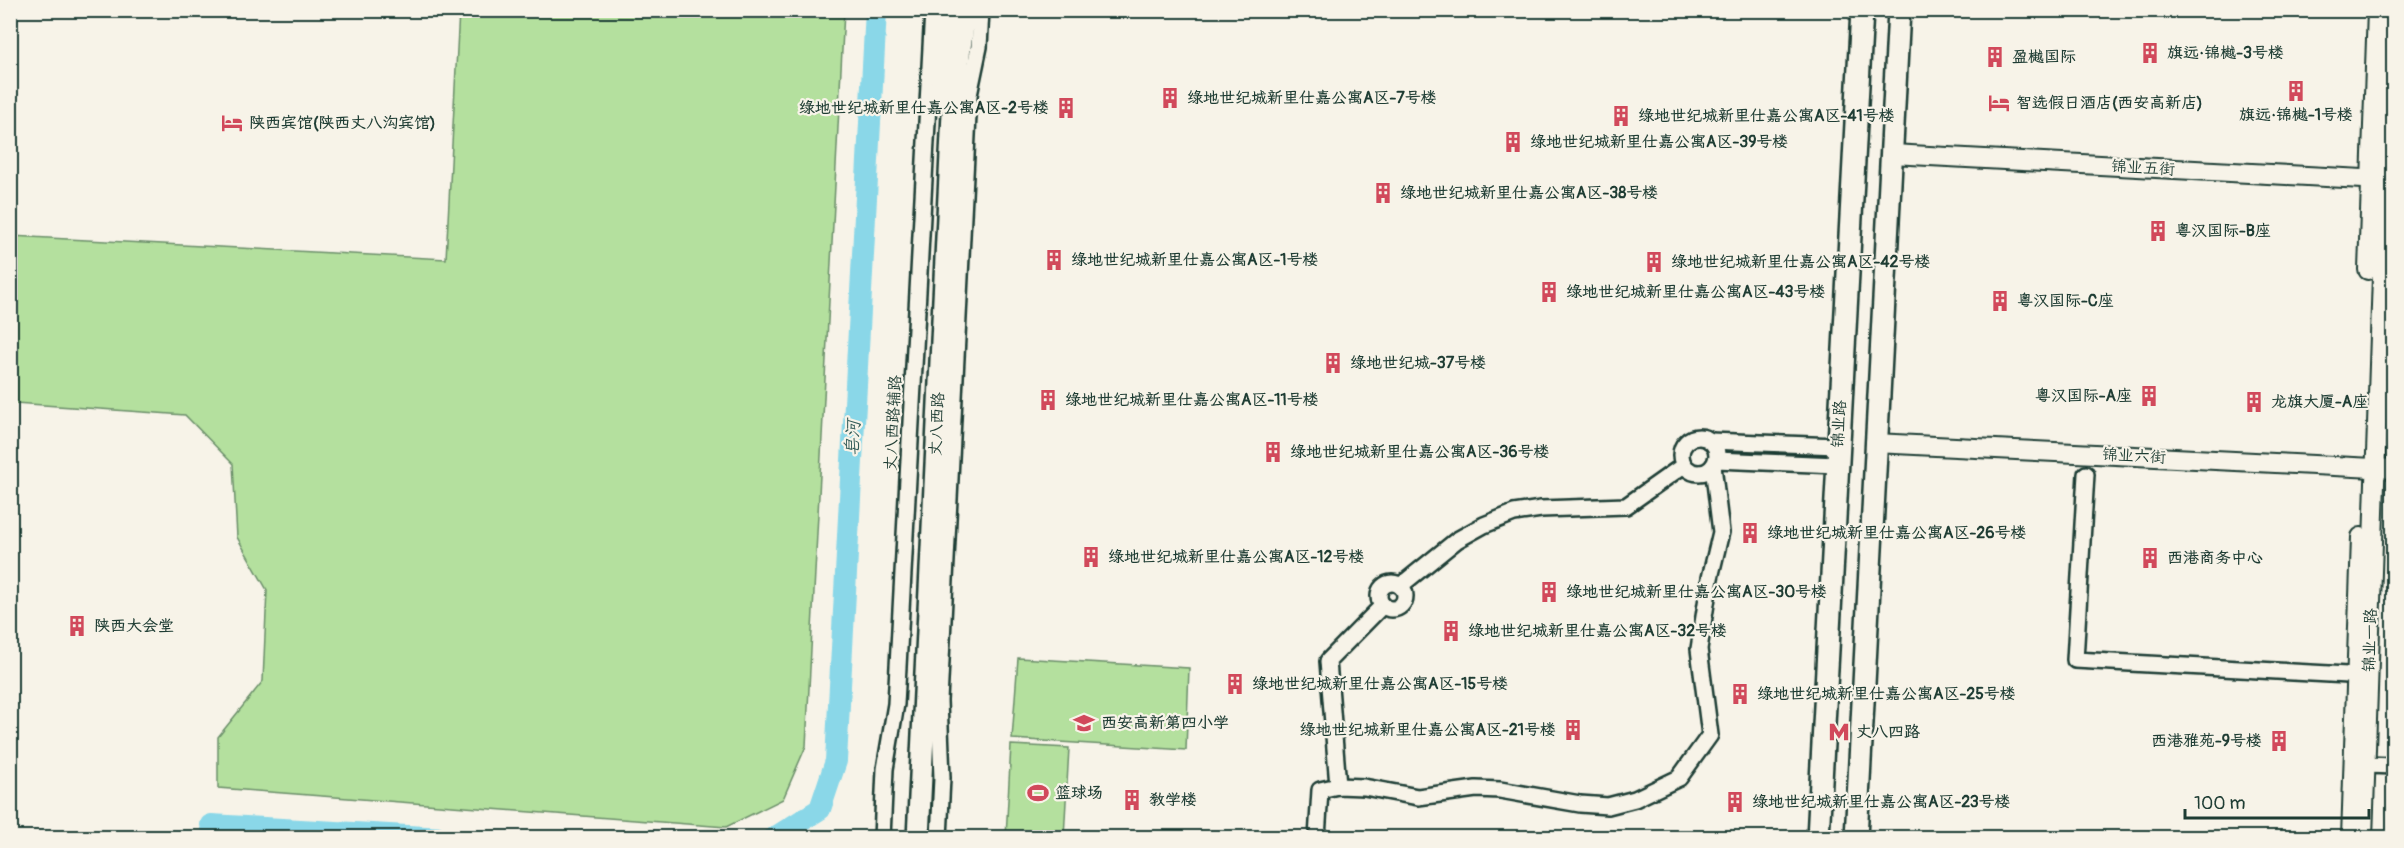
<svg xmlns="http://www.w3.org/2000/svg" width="2404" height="848" viewBox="0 0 2404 848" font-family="Pangolin,'LXGW WenKai TC',sans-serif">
<rect width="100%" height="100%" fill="#f7f3e8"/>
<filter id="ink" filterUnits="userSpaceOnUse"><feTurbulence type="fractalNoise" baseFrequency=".0167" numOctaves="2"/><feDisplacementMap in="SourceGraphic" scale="12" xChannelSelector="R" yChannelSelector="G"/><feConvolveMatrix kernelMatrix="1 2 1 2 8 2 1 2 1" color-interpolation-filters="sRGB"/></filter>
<g filter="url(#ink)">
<!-- green -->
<g fill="#b4e09e" stroke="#6a8e69" stroke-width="1.5">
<path d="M459,11H844L806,746L783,799L726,827L218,788V737L263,681L267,590L237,537L233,464L185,415L15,403L11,401V236L446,259Z"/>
<path d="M1018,658L1189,668L1186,750L1012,739Z"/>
<path d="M1011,745L1069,748L1064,837H1006Z"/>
</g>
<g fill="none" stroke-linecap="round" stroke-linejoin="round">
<!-- river -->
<g stroke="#8ad7e8" stroke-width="22">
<path d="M211,825L443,838"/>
<path d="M774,838L820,809L836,761L876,10"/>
</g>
<defs>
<g id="minor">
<circle cx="1699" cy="455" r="18"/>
<path d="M1710,441L1838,446"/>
<path d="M1716,460L1837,465"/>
<path d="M2086,474L2075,660L2366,676"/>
<circle cx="1392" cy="596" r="13"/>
<path d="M1400,586L1457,540L1484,525L1514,513L1541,509L1626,506L1684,465"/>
<path d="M2366,765L2394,766"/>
<path d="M1338,786L1328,661L1383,605"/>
<path d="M882,838L885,769L896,704L933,10"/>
<path d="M939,838L942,778L939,701L969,95L979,47L981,10"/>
<path d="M1317,838L1320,790L1338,786L1364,787L1418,797L1476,789L1500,790L1580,804L1608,806L1635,799L1679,778L1710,735L1699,649L1710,578L1721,532L1713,466"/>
</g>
<g id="tertiary">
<path d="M1892,154L2382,180"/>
<path d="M2368,270L2377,10"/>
<path d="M1875,443L2394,469"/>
<path d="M2351,838L2361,537"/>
<path d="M2363,838L2391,10"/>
</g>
<g id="secondary">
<path d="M941,100L946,10"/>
<path d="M918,838L954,92L965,10"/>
<path d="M1818,838L1862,10"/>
<path d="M1856,838L1899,10"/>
</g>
</defs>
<!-- minor casing -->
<use href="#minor" stroke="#1f3d34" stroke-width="20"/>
<!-- tertiary casing -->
<use href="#tertiary" stroke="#1f3d34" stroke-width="22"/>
<!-- secondary casing -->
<use href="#secondary" stroke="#1f3d34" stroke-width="26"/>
<!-- minor -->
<use href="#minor" stroke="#f7f3e8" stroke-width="15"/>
<!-- tertiary -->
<use href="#tertiary" stroke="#f7f3e8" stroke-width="18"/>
<!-- secondary -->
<use href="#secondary" stroke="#f7f3e8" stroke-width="21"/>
</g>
</g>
<!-- icons -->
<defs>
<symbol id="building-bare" viewBox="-9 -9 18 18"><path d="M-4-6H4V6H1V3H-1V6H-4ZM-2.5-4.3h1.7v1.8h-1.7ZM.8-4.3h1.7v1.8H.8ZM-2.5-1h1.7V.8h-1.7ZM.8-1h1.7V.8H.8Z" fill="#d1495b" stroke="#f7f3e8" stroke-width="2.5" paint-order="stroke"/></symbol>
<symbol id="hotel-bare" viewBox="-9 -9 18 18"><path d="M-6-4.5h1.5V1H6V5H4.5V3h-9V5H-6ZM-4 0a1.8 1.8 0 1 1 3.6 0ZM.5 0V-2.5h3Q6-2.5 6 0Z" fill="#d1495b" stroke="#f7f3e8" stroke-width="2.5" paint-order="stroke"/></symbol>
<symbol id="school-bare" viewBox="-9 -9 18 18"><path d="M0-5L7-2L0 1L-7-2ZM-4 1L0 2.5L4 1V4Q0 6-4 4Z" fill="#d1495b" stroke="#f7f3e8" stroke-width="2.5" paint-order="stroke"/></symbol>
<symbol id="metro-bare" viewBox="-9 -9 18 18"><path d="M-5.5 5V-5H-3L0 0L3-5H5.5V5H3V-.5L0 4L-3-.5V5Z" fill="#d1495b" stroke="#f7f3e8" stroke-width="2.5" paint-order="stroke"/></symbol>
<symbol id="stadium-bare" viewBox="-9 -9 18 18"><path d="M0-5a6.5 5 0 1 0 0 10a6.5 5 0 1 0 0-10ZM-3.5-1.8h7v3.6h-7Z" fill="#d1495b" stroke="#f7f3e8" stroke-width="2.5" paint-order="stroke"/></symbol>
</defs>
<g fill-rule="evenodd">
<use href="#building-bare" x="2135" y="38" width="30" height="30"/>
<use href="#building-bare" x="1980" y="42" width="30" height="30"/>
<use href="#building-bare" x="2281" y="76" width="30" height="30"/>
<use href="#building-bare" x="1155" y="83" width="30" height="30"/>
<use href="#hotel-bare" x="1984" y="88" width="30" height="30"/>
<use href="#building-bare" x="1051" y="93" width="30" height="30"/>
<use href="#building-bare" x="1606" y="101" width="30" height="30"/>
<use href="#hotel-bare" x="217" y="108" width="30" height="30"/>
<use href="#building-bare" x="1498" y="127" width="30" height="30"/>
<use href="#building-bare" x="1368" y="178" width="30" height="30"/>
<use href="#building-bare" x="2143" y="216" width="30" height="30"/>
<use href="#building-bare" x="1039" y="245" width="30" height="30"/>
<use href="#building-bare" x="1639" y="247" width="30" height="30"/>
<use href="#building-bare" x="1534" y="277" width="30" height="30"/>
<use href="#building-bare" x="1985" y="286" width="30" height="30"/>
<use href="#building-bare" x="1318" y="348" width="30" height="30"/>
<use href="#building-bare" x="2134" y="381" width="30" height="30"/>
<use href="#building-bare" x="1033" y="385" width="30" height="30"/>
<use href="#building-bare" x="2239" y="387" width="30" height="30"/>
<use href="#building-bare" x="1258" y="437" width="30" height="30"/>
<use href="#building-bare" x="1735" y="518" width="30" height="30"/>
<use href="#building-bare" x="1076" y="542" width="30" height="30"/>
<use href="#building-bare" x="2135" y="543" width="30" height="30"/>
<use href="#building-bare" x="1534" y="577" width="30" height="30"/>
<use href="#building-bare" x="62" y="611" width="30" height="30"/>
<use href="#building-bare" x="1436" y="616" width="30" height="30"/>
<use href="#building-bare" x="1220" y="669" width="30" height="30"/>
<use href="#building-bare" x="1725" y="679" width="30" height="30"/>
<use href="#school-bare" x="1069" y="708" width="30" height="30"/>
<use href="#building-bare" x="1558" y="715" width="30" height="30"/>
<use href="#metro-bare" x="1824" y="717" width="30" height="30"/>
<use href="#building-bare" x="2264" y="726" width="30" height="30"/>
<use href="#stadium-bare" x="1023" y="778" width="30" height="30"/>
<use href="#building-bare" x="1117" y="785" width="30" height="30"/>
<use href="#building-bare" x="1720" y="787" width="30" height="30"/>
</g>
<g text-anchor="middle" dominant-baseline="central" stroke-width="4.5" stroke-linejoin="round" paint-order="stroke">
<!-- poi labels -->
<g font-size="16" font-weight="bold" fill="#1f3d34" stroke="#f7f3e8" text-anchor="start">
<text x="2167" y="53">旗远·锦樾-3号楼</text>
<text x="2012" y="57">盈樾国际</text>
<text x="1187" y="98">绿地世纪城新里仕嘉公寓A区-7号楼</text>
<text x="2016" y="103">智选假日酒店(西安高新店)</text>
<text x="1049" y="108" text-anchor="end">绿地世纪城新里仕嘉公寓A区-2号楼</text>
<text x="2296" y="115" text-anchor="middle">旗远·锦樾-1号楼</text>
<text x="1638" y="116">绿地世纪城新里仕嘉公寓A区-41号楼</text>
<text x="249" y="123">陕西宾馆(陕西丈八沟宾馆)</text>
<text x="1530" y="142">绿地世纪城新里仕嘉公寓A区-39号楼</text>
<text x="1400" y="193">绿地世纪城新里仕嘉公寓A区-38号楼</text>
<text x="2175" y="231">粤汉国际-B座</text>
<text x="1071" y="260">绿地世纪城新里仕嘉公寓A区-1号楼</text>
<text x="1671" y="262">绿地世纪城新里仕嘉公寓A区-42号楼</text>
<text x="1566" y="292">绿地世纪城新里仕嘉公寓A区-43号楼</text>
<text x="2017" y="301">粤汉国际-C座</text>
<text x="1350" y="363">绿地世纪城-37号楼</text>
<text x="2132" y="396" text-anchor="end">粤汉国际-A座</text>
<text x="1065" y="400">绿地世纪城新里仕嘉公寓A区-11号楼</text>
<text x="2271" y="402">龙旗大厦-A座</text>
<text x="1290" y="452">绿地世纪城新里仕嘉公寓A区-36号楼</text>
<text x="1767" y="533">绿地世纪城新里仕嘉公寓A区-26号楼</text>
<text x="1108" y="557">绿地世纪城新里仕嘉公寓A区-12号楼</text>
<text x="2167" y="558">西港商务中心</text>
<text x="1566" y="592">绿地世纪城新里仕嘉公寓A区-30号楼</text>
<text x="94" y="626">陕西大会堂</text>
<text x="1468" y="631">绿地世纪城新里仕嘉公寓A区-32号楼</text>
<text x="1252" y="684">绿地世纪城新里仕嘉公寓A区-15号楼</text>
<text x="1757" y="694">绿地世纪城新里仕嘉公寓A区-25号楼</text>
<text x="1101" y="723">西安高新第四小学</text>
<text x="1556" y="730" text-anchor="end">绿地世纪城新里仕嘉公寓A区-21号楼</text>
<text x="1856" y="732">丈八四路</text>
<text x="2262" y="741" text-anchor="end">西港雅苑-9号楼</text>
<text x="1055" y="793">篮球场</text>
<text x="1149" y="800">教学楼</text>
<text x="1752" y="802">绿地世纪城新里仕嘉公寓A区-23号楼</text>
</g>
<!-- street labels -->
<g font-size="16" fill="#1f3d34" stroke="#f7f3e8">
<text transform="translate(2143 168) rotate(3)">锦业五街</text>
<text transform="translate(893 423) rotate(-87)">丈八西路辅路</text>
<text transform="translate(937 424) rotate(-87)">丈八西路</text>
<text transform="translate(1839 424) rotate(-87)">锦业路</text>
<text transform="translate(2134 456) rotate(3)">锦业六街</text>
<text transform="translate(2370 640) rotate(-88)">锦业一路</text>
</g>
<!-- water labels -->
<g font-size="18" font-style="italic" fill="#345c58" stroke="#f7f3e8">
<text transform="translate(853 438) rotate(-87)">皂河</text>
</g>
</g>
<!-- margin -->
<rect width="2404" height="848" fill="none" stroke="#f7f3e8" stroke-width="36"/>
<rect x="18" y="18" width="2368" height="812" fill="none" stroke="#1f3d34" stroke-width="2" filter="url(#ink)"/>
<!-- scale -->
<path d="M2185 809v9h184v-9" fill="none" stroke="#1f3d34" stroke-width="3"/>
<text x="2194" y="809" font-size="18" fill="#1f3d34" stroke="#f7f3e8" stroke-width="4.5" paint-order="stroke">100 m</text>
</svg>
